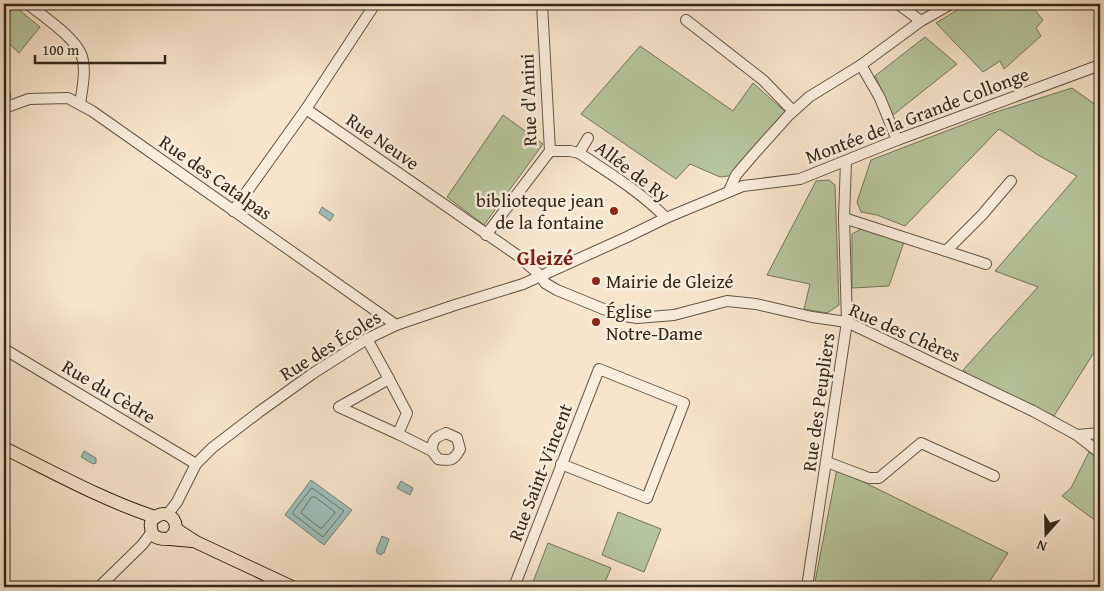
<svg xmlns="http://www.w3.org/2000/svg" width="1104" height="591" viewBox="0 0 1104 591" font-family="'Gentium Book Plus',serif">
<rect width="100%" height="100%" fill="#f6e4cc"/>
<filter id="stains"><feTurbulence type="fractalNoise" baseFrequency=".004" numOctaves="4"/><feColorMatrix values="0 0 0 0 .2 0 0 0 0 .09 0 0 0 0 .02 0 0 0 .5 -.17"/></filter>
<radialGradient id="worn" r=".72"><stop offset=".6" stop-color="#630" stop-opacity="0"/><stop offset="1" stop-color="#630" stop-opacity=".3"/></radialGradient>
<!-- green -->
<g fill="#b6c59d" stroke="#75765c">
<path d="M4,4H12L40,27L19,53L4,39Z"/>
<path d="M967,4H1030L1043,20L1036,28L1041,36L1004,69L1000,61L983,72L936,23Z"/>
<path d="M925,37L957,64L893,115L875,76Z"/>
<path d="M640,46L733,111L753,83L789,115L736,175L720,177L690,164L676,179L581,114Z"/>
<path d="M4,72L11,97L4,101Z"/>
<path d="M1072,88L1100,108V358L1093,354L1054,416L972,377L963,370L1038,287L995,271L1077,176L1038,155L999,129L905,226L877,215L861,212L857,202L871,160L993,113Z"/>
<path d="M503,115L543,144L484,225L447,197Z"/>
<path d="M829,180L835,185L839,305L827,313L804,309L810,284L767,275L816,181Z"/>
<path d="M863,228L904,242L889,286L852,288V234Z"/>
<path d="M1089,452L1100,460V524L1062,496L1071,488Z"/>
<path d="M837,469L1008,553L986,587H814Z"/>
<path d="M618,512L661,529L644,572L602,555Z"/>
<path d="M548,543L611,568L603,587H531Z"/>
</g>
<!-- water -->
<g fill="#9dbeb9" stroke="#73827a">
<path d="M322,207L334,215L330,221L319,213Z"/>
<path d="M84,451L96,458V463L93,464L81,457Z"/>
<path d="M311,480L352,510L324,545L285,515Z"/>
<path d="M401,481L413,488L410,495L397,488Z"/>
<path d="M382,536L389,539L384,553H382L381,555L377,553V551H376Z"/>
</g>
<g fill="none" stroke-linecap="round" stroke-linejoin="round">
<!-- shore -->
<g stroke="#68736a" stroke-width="1">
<path d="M312,488L344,511L323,537L293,514V512Z"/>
<path d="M312,497H315L335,512L334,514L322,528H320L301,513L302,511Z"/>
</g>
<defs>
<g id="minor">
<path d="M28,4C44,17 73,36 81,54C87,68 82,90 80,104"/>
<path d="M898,4L921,21"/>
<path d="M686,20L763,80L793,111"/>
<path d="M861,65L880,98L897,140"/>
<path d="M4,108L29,99L68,98L92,111L396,325"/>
<path d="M306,109L375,4"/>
<path d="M550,151H570L579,153C609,173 641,192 666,218"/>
<path d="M579,153L588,138"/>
<path d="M729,191L736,175L754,154L789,115L809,97L861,65L921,21L951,4"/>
<path d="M233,211L306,109L517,255L541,276L545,283L557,290L618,315L637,318L674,315L727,301L756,304L812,317L847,322L1033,411L1077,435L1100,453"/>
<path d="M844,218L986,264"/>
<path d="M486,235L550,151L542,4"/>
<path d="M946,251L982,215L1011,181"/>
<path d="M367,339L389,379L339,407L398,434"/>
<path d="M4,349L196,464"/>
<path d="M389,379L407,413L398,434L432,451C432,439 436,437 446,433L457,438L460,449C454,461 450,461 438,459L432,451"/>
<path d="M1077,435L1100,433"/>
<path d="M827,462L869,478H879L921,443L994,476"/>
<path d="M167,515L177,502L196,464L212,448L259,412L312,374L367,339L396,325L455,305L523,284L627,237L666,218L743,186L800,179L897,140L1100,65"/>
<path d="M99,587L142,545L152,532"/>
<path d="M514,587L599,369L684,403L647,498L561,464"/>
<path d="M807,587L847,322L844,218L846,161"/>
</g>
<g id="major">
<path d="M4,448C53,472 103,500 155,517"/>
<path d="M176,529L196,542L292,587"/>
<path d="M168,539C186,528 169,506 156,517C152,519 150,523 151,527C151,540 163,539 171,539C178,540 185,540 191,541"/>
</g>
</defs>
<!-- minor casing -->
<use href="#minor" stroke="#645747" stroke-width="12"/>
<!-- major casing -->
<use href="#major" stroke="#34281b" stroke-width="14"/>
<!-- minor -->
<use href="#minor" stroke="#f9edde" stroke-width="10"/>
<!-- major -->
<use href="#major" stroke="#f6e4cc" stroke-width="12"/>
</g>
<!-- markers -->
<g fill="#8f2418" stroke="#f9edde" stroke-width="2">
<circle cx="614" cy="211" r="5"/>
<circle cx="596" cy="281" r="5"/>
<circle cx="596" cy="322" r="5"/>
</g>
<g text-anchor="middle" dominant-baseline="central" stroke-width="5" stroke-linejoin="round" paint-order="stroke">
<!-- street labels -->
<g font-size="19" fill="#34281b" stroke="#f9edde">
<text transform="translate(528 100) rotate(-92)">Rue d'Anini</text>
<text transform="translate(917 115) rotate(-21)">Montée de la Grande Collonge</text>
<text transform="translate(383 141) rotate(35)">Rue Neuve</text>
<text transform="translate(633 171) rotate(37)">Allée de Ry</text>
<text transform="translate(216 177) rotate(35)">Rue des Catalpas</text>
<text transform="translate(905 332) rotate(24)">Rue des Chères</text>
<text transform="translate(330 345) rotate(-32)">Rue des Écoles</text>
<text transform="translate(109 391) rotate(31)">Rue du Cèdre</text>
<text transform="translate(818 402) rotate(-82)">Rue des Peupliers</text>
<text transform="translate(540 472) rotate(-69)">Rue Saint-Vincent</text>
</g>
<!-- poi labels -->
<g font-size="19" fill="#34281b" stroke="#f9edde" text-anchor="start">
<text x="604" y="200" text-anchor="end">biblioteque jean<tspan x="604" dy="22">de la fontaine</tspan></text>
<text x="606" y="281">Mairie de Gleizé</text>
<text x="606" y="311">Église<tspan x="606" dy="22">Notre-Dame</tspan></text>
</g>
<!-- quarter labels -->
<g font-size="21" font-weight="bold" fill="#7a1f14" stroke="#f9edde">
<text x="545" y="257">Gleizé</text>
</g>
</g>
<!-- margin -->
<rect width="1104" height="591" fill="none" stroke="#f6e4cc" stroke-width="20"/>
<rect x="5" y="5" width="1094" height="581" fill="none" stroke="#34281b" stroke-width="2.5"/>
<rect x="10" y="10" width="1084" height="571" fill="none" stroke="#34281b"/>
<!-- north arrow -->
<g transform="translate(1046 534) rotate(200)" stroke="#f9edde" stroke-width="4" paint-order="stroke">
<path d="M0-4L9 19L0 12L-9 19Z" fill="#34281b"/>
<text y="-8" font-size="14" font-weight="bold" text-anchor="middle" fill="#34281b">N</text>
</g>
<!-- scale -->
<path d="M35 55v8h130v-8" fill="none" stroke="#34281b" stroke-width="2.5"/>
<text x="42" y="55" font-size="15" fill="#34281b" stroke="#f9edde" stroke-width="4" paint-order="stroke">100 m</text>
<rect width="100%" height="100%" filter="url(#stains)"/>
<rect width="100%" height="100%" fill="url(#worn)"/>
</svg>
